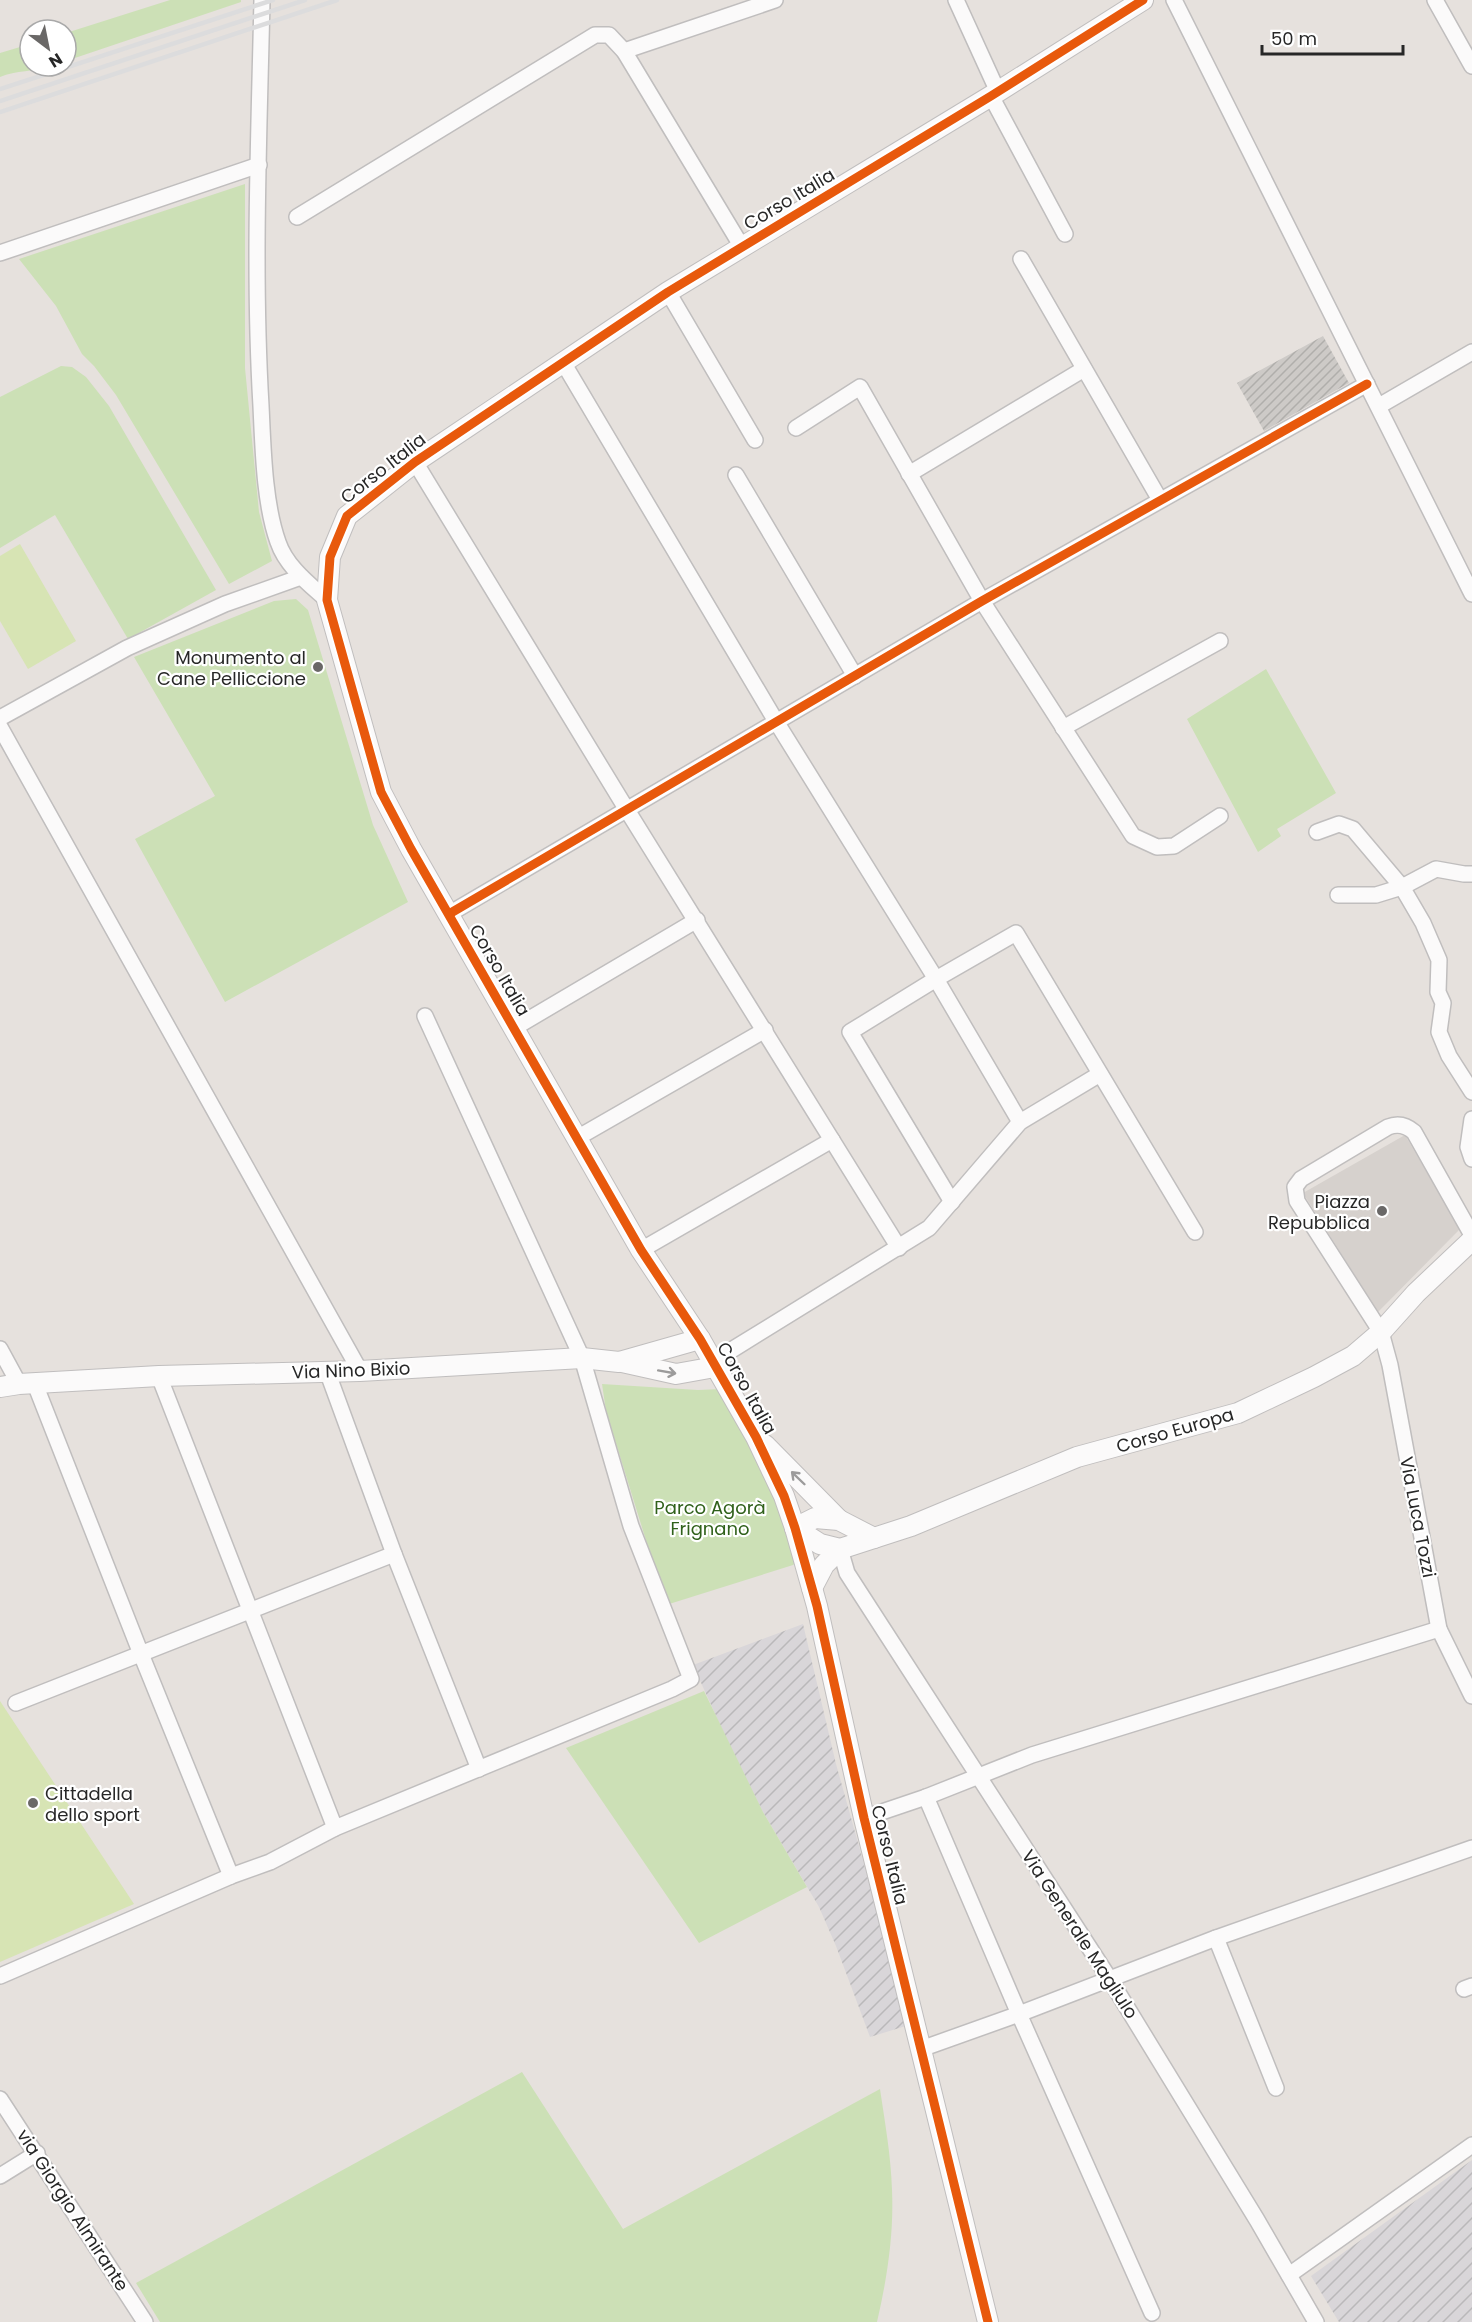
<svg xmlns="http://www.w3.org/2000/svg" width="1472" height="2322" viewBox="0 0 1472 2322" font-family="Poppins,sans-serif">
<defs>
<pattern id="industrial-furrows" width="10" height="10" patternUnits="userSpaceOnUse" patternTransform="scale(1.5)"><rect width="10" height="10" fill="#d9d6d9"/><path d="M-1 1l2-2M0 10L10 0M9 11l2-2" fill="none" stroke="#bab8ba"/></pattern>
<pattern id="building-hatch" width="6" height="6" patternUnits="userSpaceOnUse" patternTransform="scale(1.5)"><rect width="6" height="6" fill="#cdcac7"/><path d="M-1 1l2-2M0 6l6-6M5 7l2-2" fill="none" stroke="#b0aeab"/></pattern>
</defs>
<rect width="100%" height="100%" fill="#e6e1dd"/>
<!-- industrial -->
<g fill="url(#industrial-furrows)">
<path d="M803,1624L836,1764L909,2025L870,2037L836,1946L819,1907L763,1812L731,1749L693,1665Z"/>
<path d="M1472,2160V2322H1339L1311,2276Z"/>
</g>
<!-- green -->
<g fill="#cce0b6">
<path d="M170,0H241V2L66,61V33Z"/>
<path d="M30,44V66H51C34,72 16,70 0,77V53Z"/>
<path d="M245,184V368L259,512L272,561L229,584L116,395L94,366L82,354L56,306L19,259Z"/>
<path d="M61,366L72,367L86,377L109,406L216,590L128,639L55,515L0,548V397Z"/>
<path d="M296,599L308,610L373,825L408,902L225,1002L135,839L215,796L134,657L274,601Z"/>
<path d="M1266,669L1336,793L1277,829L1281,836L1258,852L1187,719Z"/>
<path d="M602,1384L698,1390L721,1389L750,1438L803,1555L793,1565L666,1605L606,1411Z"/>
<path d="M704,1691L763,1812L807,1887L699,1943L566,1748Z"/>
<path d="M522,2072L623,2229L880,2089C885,2123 891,2156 892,2190C894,2234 887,2279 877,2322H160L136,2283Z"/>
</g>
<!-- pitch -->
<g fill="#d7e4b4">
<path d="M20,544L76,641L28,669L0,621V556Z"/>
<path d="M0,1701L134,1904L0,1962Z"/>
</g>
<!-- plaza -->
<path fill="#d6d1cd" d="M1405,1135L1460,1229L1378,1312L1303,1193Z"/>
<!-- building -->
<path fill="url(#building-hatch)" d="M1323,336L1349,383L1264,431L1237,383Z"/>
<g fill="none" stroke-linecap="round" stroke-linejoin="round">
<defs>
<g id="minor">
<path d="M262,0C259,135 253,271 261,406C263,447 264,503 278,542C286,566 308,583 327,600"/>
<path d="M956,0L998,92"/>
<path d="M1174,0C1272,199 1374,396 1472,594"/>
<path d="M1435,0L1472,66"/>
<path d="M624,51L775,0"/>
<path d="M991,96L1065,234"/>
<path d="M297,217L595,35H609L624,51L742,247"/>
<path d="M0,253L259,165"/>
<path d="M1021,259L1160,500"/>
<path d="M668,292L755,440"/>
<path d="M564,364L777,723L936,979L1020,1122"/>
<path d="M1379,406L1472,352"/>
<path d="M796,428L860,387L982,601L1133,836L1157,847L1174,846L1220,816"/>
<path d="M415,462L627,810L899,1248"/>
<path d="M909,474L1084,369"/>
<path d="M736,475L855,676"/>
<path d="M0,718L127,648L225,604L301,577"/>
<path d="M0,727L360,1371"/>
<path d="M1063,728L1220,641"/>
<path d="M1317,832L1339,824L1353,829L1402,887L1423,923L1439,960L1438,992L1443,1003L1439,1032L1449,1056L1472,1092"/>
<path d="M1338,895H1376L1402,887L1436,869L1464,874H1472"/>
<path d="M449,914L982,601L1367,384"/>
<path d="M514,1028L697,920"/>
<path d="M1472,1119L1468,1147L1472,1159"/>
<path d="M577,1138L765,1030"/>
<path d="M952,1202L850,1032L936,979L1016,933L1195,1232"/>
<path d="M1472,1235L1414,1132C1406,1125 1398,1123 1388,1127L1301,1179L1295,1187L1297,1201L1381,1332L1390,1365L1439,1629L1472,1696"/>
<path d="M641,1250L832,1140"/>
<path d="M0,1349L19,1384"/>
<path d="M715,1367L730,1351L929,1228L1020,1122L1100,1074"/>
<path d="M327,1371L394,1554L479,1769"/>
<path d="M159,1376L335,1828"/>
<path d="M35,1384L141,1654L231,1876"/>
<path d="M840,1549L847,1573L1109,1978L1257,2220L1316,2322"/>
<path d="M16,1703L394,1554"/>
<path d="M926,1797L1019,2014L1152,2313"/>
<path d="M864,1818L926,1797L1032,1755L1439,1629"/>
<path d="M1216,1938L1276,2088"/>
<path d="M0,1976L231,1876L270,1862L335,1828L672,1689L691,1679L631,1526L582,1358L425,1016"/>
<path d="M1464,1989L1472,1986"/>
<path d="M921,2049L1019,2014L1216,1938L1472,1848"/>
<path d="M0,2099L145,2322"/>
<path d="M0,2176L37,2153"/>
<path d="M1289,2275L1472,2145"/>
</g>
<g id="tertiary">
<path d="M622,1362L676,1374L715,1367"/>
<path d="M0,1387L19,1384L159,1376L360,1371L582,1358L619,1362L700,1339"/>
<path d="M765,1445L839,1520"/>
<path d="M795,1528L820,1544L840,1549L911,1526L1077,1457L1238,1413L1314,1377L1353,1356L1381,1332L1416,1293L1472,1240"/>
<path d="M795,1528L815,1518L839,1520L874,1538"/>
<path d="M812,1588L824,1565L840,1549"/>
<path d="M988,2322L864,1818L817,1606L795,1528L784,1496L756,1437L700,1339L641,1250L411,849L381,792L327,600L330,557L347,516L415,462L668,292L991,96L1143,0"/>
</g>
</defs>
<!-- minor casing -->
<use href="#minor" stroke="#c0bebe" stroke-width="18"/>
<!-- tertiary casing -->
<use href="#tertiary" stroke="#c0bebe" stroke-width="22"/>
<!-- minor -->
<use href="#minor" stroke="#fbfafa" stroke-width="15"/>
<!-- tertiary -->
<use href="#tertiary" stroke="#fbfafa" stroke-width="20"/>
<!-- rail -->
<g stroke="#dcdcdd" stroke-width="4.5">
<path d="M0,89L273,0"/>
<path d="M0,101L305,0"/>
<path d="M0,112L337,0"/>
</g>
<defs>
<g id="cycleway">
<path d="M449,914L982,601L1367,384"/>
<path d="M988,2322L864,1818L817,1606L795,1528L784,1496L756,1437L700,1339L641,1250L411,849L381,792L327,600L330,557L347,516L415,462L668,292L991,96L1143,0"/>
</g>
</defs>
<!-- cycleway casing -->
<use href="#cycleway" stroke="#fff" stroke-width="13"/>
<!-- cycleway -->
<use href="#cycleway" stroke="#e8590c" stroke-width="9"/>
</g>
<!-- one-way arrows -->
<defs><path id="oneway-shaft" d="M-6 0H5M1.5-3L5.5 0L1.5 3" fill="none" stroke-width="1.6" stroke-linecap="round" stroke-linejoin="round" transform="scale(1.5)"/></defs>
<g stroke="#9c9b9b">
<use href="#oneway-shaft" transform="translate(667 1372) rotate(10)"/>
<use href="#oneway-shaft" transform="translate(798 1478) rotate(-136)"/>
</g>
<!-- markers -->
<g fill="#6a6867" stroke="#fff" stroke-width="2">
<circle cx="318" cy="667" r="6"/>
<circle cx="1382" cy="1211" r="6"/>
<circle cx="33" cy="1803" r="6"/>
</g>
<g text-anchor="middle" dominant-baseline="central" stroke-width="4.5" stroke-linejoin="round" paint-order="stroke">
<!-- street labels -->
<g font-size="18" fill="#272727" stroke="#fff">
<text transform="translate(789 199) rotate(-31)">Corso Italia</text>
<text transform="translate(383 468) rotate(-38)">Corso Italia</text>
<text transform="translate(500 970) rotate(60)">Corso Italia</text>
<text transform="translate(351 1370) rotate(-2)">Via Nino Bixio</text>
<text transform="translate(747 1388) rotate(61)">Corso Italia</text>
<text transform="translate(1175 1430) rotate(-16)">Corso Europa</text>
<text transform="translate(1418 1517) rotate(79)">Via Luca Tozzi</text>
<text transform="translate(890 1855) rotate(76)">Corso Italia</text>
<text transform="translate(1080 1934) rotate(57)">Via Generale Magliulo</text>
<text transform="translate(73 2210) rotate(57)">via Giorgio Almirante</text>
</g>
<!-- poi labels -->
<g font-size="18" fill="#272727" stroke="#fff" text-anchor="end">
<text x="306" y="657">Monumento al<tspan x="306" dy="21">Cane Pelliccione</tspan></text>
<text x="1370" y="1201">Piazza<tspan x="1370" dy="21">Repubblica</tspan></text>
<text x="45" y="1793" text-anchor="start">Cittadella<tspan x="45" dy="21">dello sport</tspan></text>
</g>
<!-- park labels -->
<g font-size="18" fill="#30611b" stroke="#fff">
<text x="710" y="1507">Parco Agorà<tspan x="710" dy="21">Frignano</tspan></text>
</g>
</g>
<!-- north arrow -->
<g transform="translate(48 48) rotate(148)"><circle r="28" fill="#ffffff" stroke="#a9a9a9" stroke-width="1.5"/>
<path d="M0-4.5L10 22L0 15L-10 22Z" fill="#6a6867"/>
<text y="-9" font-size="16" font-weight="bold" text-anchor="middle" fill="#272727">N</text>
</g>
<!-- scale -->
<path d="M1262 45v9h141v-9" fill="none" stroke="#272727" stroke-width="3"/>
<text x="1271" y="45" font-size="18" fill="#272727" stroke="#ffffff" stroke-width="4.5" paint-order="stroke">50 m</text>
</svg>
